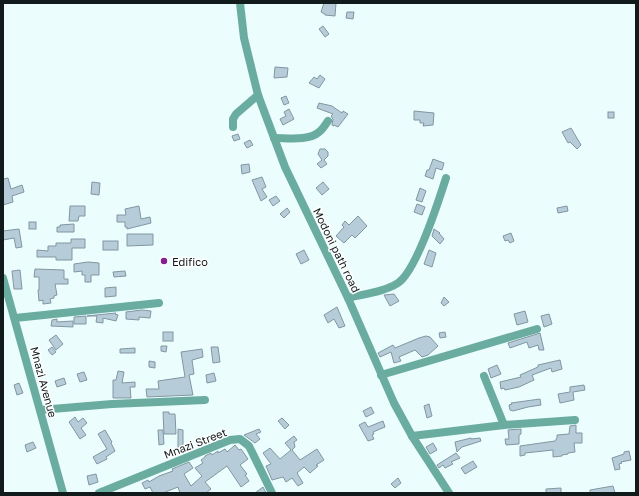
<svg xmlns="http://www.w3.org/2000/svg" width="639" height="496" viewBox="0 0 639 496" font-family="'Golos Text',sans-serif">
<rect width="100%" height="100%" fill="#ecfdfe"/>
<!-- building -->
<g fill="#b6cdd9" stroke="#8096a1">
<path d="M324,3H336L335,16L325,15V14L321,12Z"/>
<path d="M347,12H354L353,19L346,18Z"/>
<path d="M323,26L329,34L325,37L319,29Z"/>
<path d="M275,67L288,68L287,77L274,78Z"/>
<path d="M320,75L325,79L319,88L309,83L314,77L317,79Z"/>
<path d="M286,96L289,103L284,105L281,98Z"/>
<path d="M319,103L332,106L342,113L343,111L348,114L338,127L334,125V126L332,125L333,119L331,116L333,114L317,108Z"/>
<path d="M289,109L294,119L283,125L280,119L286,116L284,112Z"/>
<path d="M414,111L434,113L433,125L423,126L424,123H420V120H414Z"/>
<rect x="608" y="112" width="6" height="6"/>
<path d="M571,128L581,145L577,149L570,142L568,143L562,132Z"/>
<path d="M238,134L240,139L234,141L232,136Z"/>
<path d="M250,140L253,145L247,148L244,143Z"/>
<path d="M320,149H325L328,152V156L324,160L327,164L321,168L317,164L322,160L318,154Z"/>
<path d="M433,159L444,163L442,170L436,168L433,179L425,176L427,170H429Z"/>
<path d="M249,164L250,172L242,174L241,165Z"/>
<path d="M262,177L266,187L262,189L267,197L261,201L252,180Z"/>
<path d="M8,178L11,189L22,185L24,192L12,196L13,202L3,205V179Z"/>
<path d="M92,182L100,183L99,195L91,194Z"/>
<path d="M323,182L329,189L322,195L316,188Z"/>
<path d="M420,188L426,191L422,202L416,200Z"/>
<path d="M276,196L280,201L273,206L269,200Z"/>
<path d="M417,204L425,207L422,215L414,212Z"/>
<path d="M70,206H85V216H79L78,221H69Z"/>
<path d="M139,206L141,219L150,217L151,223L127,229V227H125V222H117V215H126L125,209Z"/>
<path d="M567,206L568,211L558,213L557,208Z"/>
<path d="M287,208L290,212L284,218L280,214Z"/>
<path d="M358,216L367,226L355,238L352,235L344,243L336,236L344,227L342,225L345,221L349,225Z"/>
<rect x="29" y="222" width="7" height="7"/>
<path d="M74,224V232H57V227H60V225Z"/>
<path d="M19,229L22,247L16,248L14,238L3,240V231Z"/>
<path d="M434,229L440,233H439L444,239L440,244L432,236Z"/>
<path d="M511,233L514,241L510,243L508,240L505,241L503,236Z"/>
<path d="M127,234H153V245L127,246Z"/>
<path d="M71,239H85V248H72V260H56V257H37V250L48,251V246H56V243H71Z"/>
<rect x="103" y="241" width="15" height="9"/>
<path d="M304,250L309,260L301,264L296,254Z"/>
<path d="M429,250L436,253L432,267L424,264Z"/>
<path d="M88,262L99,263V275H91V282H85V275H82V271L74,272V264Z"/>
<path d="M35,269L64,270V279H68V284H55L57,295L54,296V298L50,299L51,303L43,304V300L39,301L38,290H39V277H34Z"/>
<path d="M20,270L22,289H14L12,271Z"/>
<path d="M125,271L126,276L114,277L113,272Z"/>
<path d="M116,287V296L105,297V288Z"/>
<path d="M394,294L399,301L390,306L384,295Z"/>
<path d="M444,297L449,302L444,306L441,303Z"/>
<path d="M337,307L345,326L339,328L334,319L328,323L324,315Z"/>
<path d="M142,310L151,311L150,318L139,317V320L126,319V312Z"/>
<path d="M525,311L528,322L517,325L514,314Z"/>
<path d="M116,313L115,314L118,315L116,321L103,318V323L96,322L97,316H87Z"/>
<path d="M549,314L552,324L544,327L541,316Z"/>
<path d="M86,316V324H74V317Z"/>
<path d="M57,319V322L73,321V327L51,326L52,320Z"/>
<rect x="163" y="332" width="10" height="9"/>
<path d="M445,332L446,337L440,338L439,333Z"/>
<path d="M540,333L544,350H539L538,345L529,348L527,342L510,348L508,343Z"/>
<path d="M56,335L63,344L56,350L49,340Z"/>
<path d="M426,336L430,337L438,346L428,355L422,357L415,350L399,357L401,361L394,363L391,352L380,357L378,353L393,345L395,348L419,338Z"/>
<path d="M161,346H167L166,352L161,351Z"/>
<path d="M52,347L56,352L52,355L48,350Z"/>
<path d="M211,347H218L220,362L213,363Z"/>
<path d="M135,348V353H120V349Z"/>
<path d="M202,349L203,357L192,360L194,374L189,375L193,395L147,397L146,389H159L158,381L185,377L181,352Z"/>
<path d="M560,360L562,369L552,372L551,368L532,375L534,380L519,387L505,390L504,388L501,389L500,382L521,377L520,375L538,367V365Z"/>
<path d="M149,361L155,362V368L149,367Z"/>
<path d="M497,365L501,374L491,378L488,369Z"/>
<path d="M118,371L124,372L122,383L135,382V387H130L131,398H113V380H116Z"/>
<path d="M84,372L87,380L80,382L77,374Z"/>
<path d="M214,373L216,381L207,383L206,375Z"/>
<path d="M64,378L66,384L57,387L55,381Z"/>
<path d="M19,383L23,393L17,395L14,385Z"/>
<path d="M584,385L585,390L573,392L574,400L560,403L558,394L570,392V387Z"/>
<path d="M540,399L541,405L528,407L513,411L510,410L509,405L512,404L511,403Z"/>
<path d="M429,404L432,416L427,418L424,406Z"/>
<path d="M371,407L374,413L366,417L363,411Z"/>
<path d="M163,412H169V414H175L176,434H164Z"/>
<path d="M75,417L78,422L83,418L87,423L81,428L86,435L80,439L69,422Z"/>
<path d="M282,418L289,425L285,429L278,421Z"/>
<path d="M383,421L385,427L373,432L374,434L372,435L374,439L368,441L359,425L365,422L368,427Z"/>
<path d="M576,425V433H582V443H574L575,452L568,453V454L562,455V456L553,457V450L525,453V455L520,456V446L555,441L557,438V435L569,434L570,426Z"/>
<path d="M178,429L183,430V448H178Z"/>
<path d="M259,429L261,432L256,434L260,439L255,443L244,435Z"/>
<path d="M521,429V434L519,435V444L506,445L505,439H509L508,430Z"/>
<path d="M105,430L112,442L111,443L115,451L106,457L107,459L97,464L93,457L107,449L98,434Z"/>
<path d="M158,430H163L164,444L159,445Z"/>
<path d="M294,436L297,440L294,442L295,447L292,450L300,460L317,449L324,460L316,465L318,466L310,473L304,467L297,473L303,483L298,486L292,478L286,482L283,477L272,480L266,466L271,464L263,453L270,448L280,459L291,450L285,443Z"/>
<path d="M471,438V439L480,438L481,441L462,447L457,452L455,442Z"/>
<path d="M33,442L36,448L27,452L25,445Z"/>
<path d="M433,443L437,450L430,454L426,447Z"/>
<path d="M235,445L239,450L241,449L248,459L240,465L247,474L245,475L249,481L241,487L227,466L205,482L211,489L206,493H180L178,487L163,493H153L150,487L145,489L142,483L148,480L149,482L159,476L173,471L172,469L189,462L193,468L184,474L191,486L202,476L195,468L203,463L201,460L205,457V456L211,453L212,455L218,451V453L225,449L227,452Z"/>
<path d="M629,451L631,460L621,462L622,463L619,464L620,469L615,470L612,458L624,454V452Z"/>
<path d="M456,453L460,458L451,462L453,464L445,468L443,465L439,468L437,465Z"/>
<path d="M473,461L477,467L465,474L461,468Z"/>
<path d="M96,474L98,482L89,485L87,476Z"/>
<path d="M398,478L401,483L395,488L391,484Z"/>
<path d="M613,486L615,493H590V490Z"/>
<path d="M263,487L266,493H255Z"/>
<path d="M561,488V493H546V489Z"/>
</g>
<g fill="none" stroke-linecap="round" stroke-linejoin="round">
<!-- minor -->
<g stroke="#6aada0" stroke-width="8">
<path d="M240,3L244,38L258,95L285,167L348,298L394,403L412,436L449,493"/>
<path d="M233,127V119L236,114L258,95"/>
<path d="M274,138C288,138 309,141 319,132C323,129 325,125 328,121"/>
<path d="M3,278L63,493"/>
<path d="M348,298C364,294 384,292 398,283C416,271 439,200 446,178"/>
<path d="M15,318L159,303"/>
<path d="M381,375L537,329"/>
<path d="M484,376L504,425"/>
<path d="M40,410L112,404L205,400"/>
<path d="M412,436L504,425L575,420"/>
<path d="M99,493L230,440L240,439L249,446L272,493"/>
</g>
</g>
<!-- markers -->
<circle fill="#82228d" stroke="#fff" stroke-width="1.5" cx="164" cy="261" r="4"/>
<g text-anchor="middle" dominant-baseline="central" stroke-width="3" stroke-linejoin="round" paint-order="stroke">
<!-- street labels -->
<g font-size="11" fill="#111b1c" stroke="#fff">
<text transform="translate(337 250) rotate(64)">Modoni path road</text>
<text transform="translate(44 382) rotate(75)">Mnazi Avenue</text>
<text transform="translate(195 443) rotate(-21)">Mnazi Street</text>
</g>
<!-- poi labels -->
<g font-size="11" fill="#111b1c" stroke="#fff" text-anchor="start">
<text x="172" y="261">Edifico</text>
</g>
</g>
<!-- border -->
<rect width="639" height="496" fill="none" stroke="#111b1c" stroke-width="8"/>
</svg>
